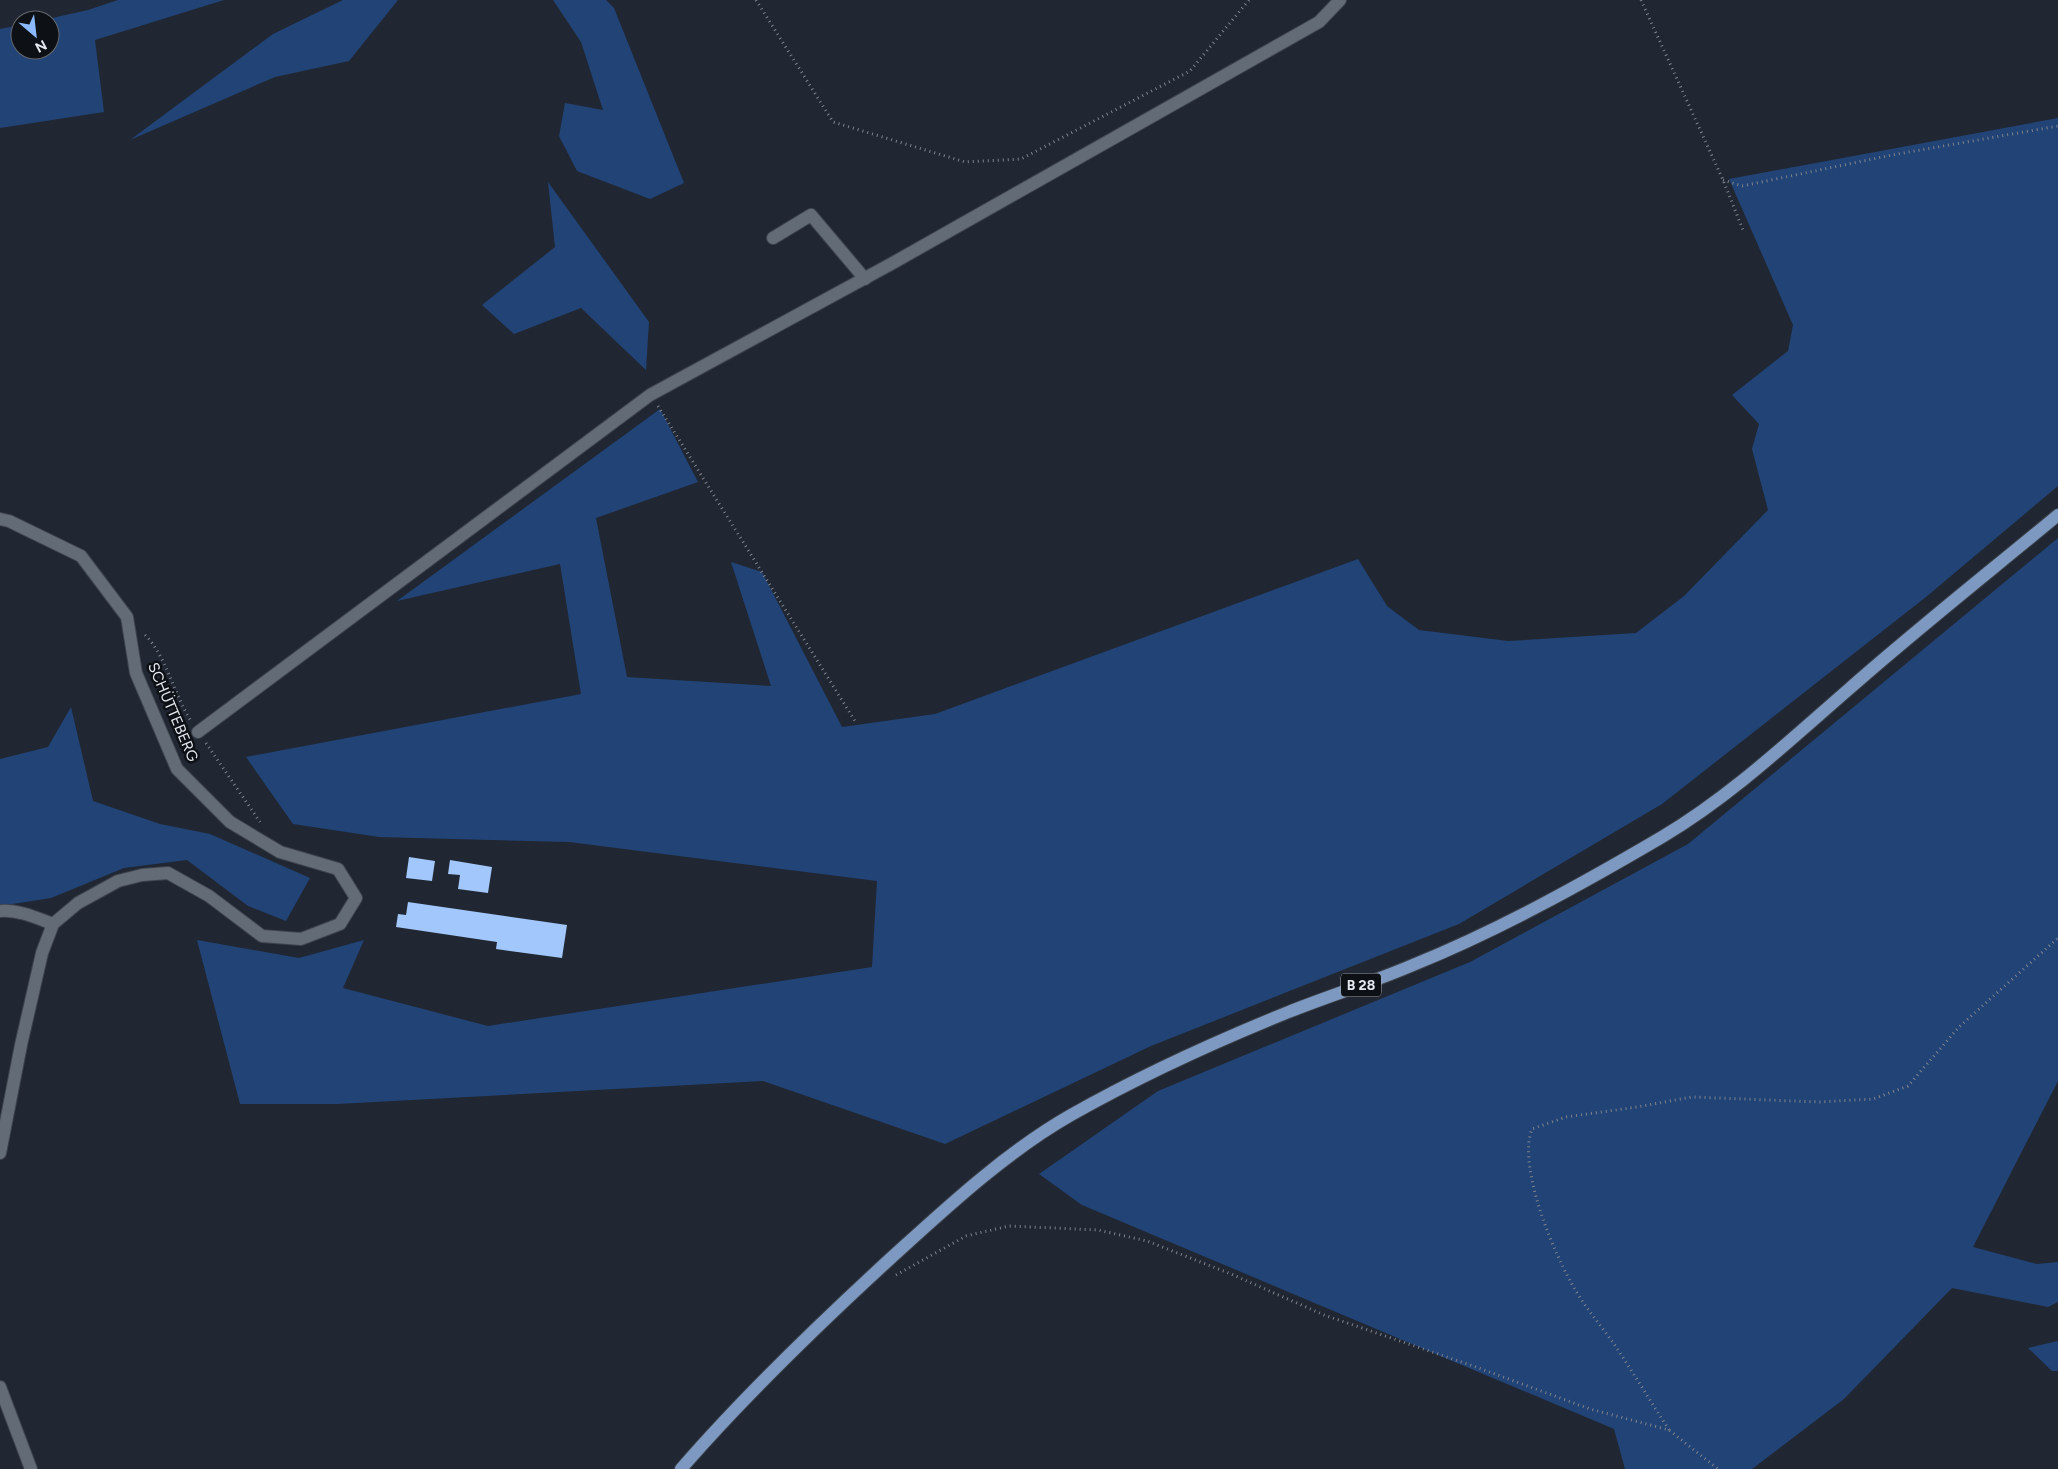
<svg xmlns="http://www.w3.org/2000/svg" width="2058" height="1469" viewBox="0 0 2058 1469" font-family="Figtree,sans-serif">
<rect width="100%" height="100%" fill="#212732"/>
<!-- green -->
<g fill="#214376">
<path d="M118,0H224L95,40L104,112L0,128V29L20,25V50H50V20H43L88,10Z"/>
<path d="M343,0H398L349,61L275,77L130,140L273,34Z"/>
<path d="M553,0H606L614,8L684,183L650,199L577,171L559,136L565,103L603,110L581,42Z"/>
<path d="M2058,118V486L1926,597L1662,804L1459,924L1151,1046L945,1144L763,1081L337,1104H240L197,940L299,958L364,940L343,988L488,1026L872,967L877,881L569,842L379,837L293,824L246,757L581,694L560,564L397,601L660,409L698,482L596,518L627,677L771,686L731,562L762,572L842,727L935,714L1358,559L1387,606L1419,630L1508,641L1636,633L1684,596L1768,510L1752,449L1759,424L1732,395L1788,351L1793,325L1729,179Z"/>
<path d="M548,182L649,322L646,370L581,308L514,334L482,305L555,247Z"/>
<path d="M2058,538V1081L1973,1247L2037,1264L2058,1262V1302L2048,1307L1952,1288L1844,1399L1752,1469H1625L1614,1429L1082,1205L1039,1174L1158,1091L1470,962L1688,844Z"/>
<path d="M71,707L93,801L160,824L210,834L310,878L286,921L248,906L187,860L124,868L51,898L0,906V759L48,747Z"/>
<path d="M2058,1341V1371H2052L2028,1348Z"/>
</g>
<!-- building -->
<g fill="#a2c7fc">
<path d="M409,857L435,861L432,881L406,878Z"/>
<path d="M450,860L492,867L488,893L458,889L460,875L448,874Z"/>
<path d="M408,902L567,925L562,958L496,949L497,942L396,927L398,914L406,915Z"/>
</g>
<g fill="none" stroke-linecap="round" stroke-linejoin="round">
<defs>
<g id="minor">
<path d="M773,238L811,215L865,279"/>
<path d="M0,519L9,521L81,556L127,617L136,673L177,769L230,822L280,852L338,869L356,898L340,924L301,939L262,936L209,896L168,873L142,875L118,881L78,903L53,924L42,953L21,1045L0,1153"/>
<path d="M198,732L650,395L891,264L1319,22L1340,0"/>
<path d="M0,911C17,909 37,918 53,924"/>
<path d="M0,1387L31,1469"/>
</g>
<path id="major" d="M681,1469C746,1394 818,1325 891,1258C946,1208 1006,1152 1071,1115C1140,1076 1212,1043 1286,1013C1328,996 1371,983 1413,965C1499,930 1582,884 1662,837C1731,796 1789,741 1849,689C1917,629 1988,573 2058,515"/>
</defs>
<!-- minor casing -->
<use href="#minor" stroke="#3e444d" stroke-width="14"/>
<!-- major casing -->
<use href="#major" stroke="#3e444d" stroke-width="14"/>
<!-- path -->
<g stroke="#7e838c" stroke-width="3" stroke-dasharray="1 4" stroke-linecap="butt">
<path d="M756,0L833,122L965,162L1021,159L1190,71L1249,0"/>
<path d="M1641,0L1723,180L1743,230"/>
<path d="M1723,180L1742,186L1892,155L2058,126"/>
<path d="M658,406L855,721"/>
<path d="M145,635C166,655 174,695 191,721"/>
<path d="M206,743L260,822"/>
<path d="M896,1275L966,1236L1009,1226L1098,1230L1147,1241L1231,1274L1324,1315L1476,1367L1590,1409L1669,1430L1718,1469"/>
<path d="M1669,1430C1651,1402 1634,1374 1616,1347C1603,1328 1587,1310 1576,1291C1555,1257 1517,1167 1532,1129L1566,1117L1637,1107L1692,1097L1819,1102L1873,1099L1908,1086L1959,1027L2058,938"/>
</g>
<!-- minor -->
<use href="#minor" stroke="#636b77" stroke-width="12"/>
<!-- major -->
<use href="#major" stroke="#7d99c2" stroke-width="12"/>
</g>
<g text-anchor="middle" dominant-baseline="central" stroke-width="5" stroke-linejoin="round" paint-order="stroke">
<!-- shield labels -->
<rect fill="#0d1015" stroke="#a4a8ae" stroke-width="1" x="1341" y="973.5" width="40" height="23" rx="4"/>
<g font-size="14" font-weight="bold" fill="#e4e9f0">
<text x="1361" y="985">B 28</text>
</g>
<!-- street labels -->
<g font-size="15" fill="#e4e9f0" stroke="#0d1015">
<text transform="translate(173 712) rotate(67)">SCHÜTTEBERG</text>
</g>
</g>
<!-- north arrow -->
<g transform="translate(35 35) rotate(152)"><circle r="24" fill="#0d1015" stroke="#63676d"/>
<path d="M0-4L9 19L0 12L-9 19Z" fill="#8cb9fc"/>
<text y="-8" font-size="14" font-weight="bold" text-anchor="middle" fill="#e4e9f0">N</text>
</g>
</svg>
